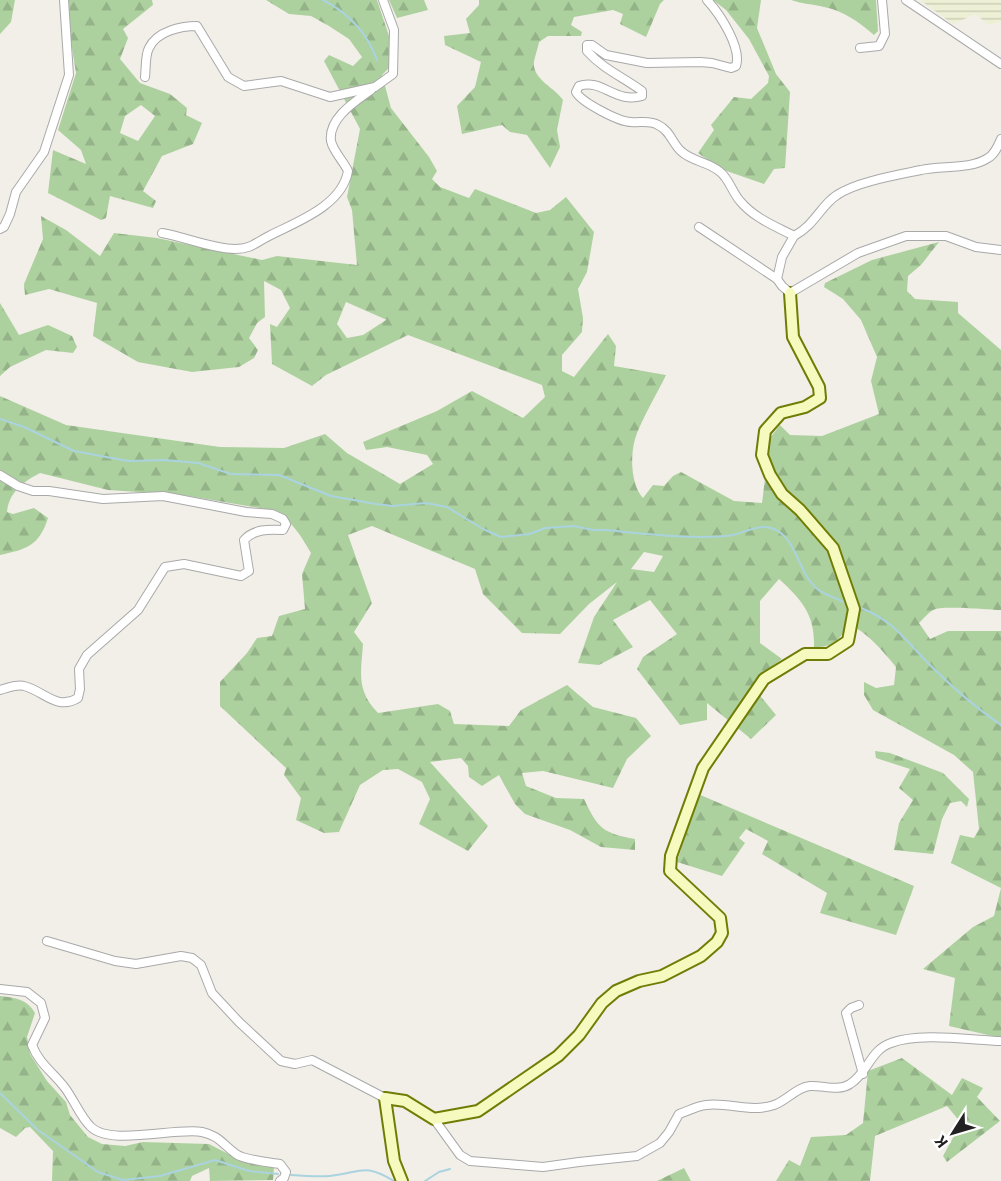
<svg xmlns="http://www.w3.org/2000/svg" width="1001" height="1181" viewBox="0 0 1001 1181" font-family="'Exo 2',sans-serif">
<defs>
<pattern id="farmland-rules" width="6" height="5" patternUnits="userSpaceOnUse" patternTransform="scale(1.5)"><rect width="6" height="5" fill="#eef0d5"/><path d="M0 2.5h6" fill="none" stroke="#ccceb7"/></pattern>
<pattern id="forest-firs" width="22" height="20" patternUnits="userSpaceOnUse" patternTransform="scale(1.5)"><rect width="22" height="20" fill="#add19e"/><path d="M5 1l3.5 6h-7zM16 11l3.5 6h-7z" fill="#95b388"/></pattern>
</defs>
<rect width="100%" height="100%" fill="#f2efe9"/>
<!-- farmland -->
<path fill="url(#farmland-rules)" d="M920,0H1001V22L988,25L976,14L953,24Z"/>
<!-- forest -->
<g fill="url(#forest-firs)" fill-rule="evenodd">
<path d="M0,0H15L11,22L0,34Z"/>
<path d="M69,0H152L153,5L123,29L128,38L120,59L140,83L170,94L187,108L186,115L202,123L193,144L162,156L143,191L156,201L153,208L110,196L106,218L101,220L48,193L53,150L86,164L81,150L58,130L76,73L70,35ZM141,105L155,116L138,141L120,133L125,116Z"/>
<path d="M266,0H377L390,39V67L382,75L391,108L429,157L437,171L432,179L440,187L469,198L475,189L536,213L550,210L566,197L594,232L587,272L578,289L583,318L582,332L562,355V371L574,377L608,334L616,346L614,366L666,375C657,394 641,420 635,439C630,457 631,485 643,498L653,485L664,486L673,476L681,472L734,501L762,503L770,438L780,425L790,435L822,436L879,414L871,381L877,357L861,320L843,299L824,287L825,283L872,260L939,242L921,265L908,276L907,291L915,299L958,302V313L1001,350V610C987,610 942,605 933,610C928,613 923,619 919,623L930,639L948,631H1001V888L951,863L960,835L974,838L979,829L973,772L954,755L873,710L864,695V682L876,688L894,685L896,667C881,649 868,633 847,623C843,639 831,648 814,647C815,615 802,600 779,579L760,601V643L782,659L757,678L753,687L776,715L751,739L707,703V720L680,725L637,669L643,657L677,634L650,600L613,620L633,647L599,665L578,663L594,617L617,582L589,604L560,634L522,633L483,594L475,569L372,526L348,535L372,603L354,632L363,644C361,673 356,690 378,713L438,704L450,711L454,724L509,726L521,710L567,685L593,707L636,718L651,736L627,759L613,788L543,771L522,773L526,786L556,798L584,799C598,829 603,833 635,839V850L601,847L570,830L525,814L515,804L499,775L482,786L469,777L468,766L461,758L430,762L488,826L468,851L419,824L430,799L422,782L398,769L383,770L360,785L339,832L324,833L296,820L301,798L284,775L286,768L220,706V682L247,653L257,638L272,636L279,616L305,609L302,574L311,553C302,537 292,522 277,511L183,495L108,490L40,473C23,482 9,492 7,512L13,514L34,508L48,518C39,546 27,549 0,555V396L66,425L220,447L284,448L325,434L347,453L400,484L433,464L427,455L387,447L366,450L363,442L437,411L472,391L523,418L545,397L542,385L408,335L326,375L312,386L272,364L270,324L277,327L290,308L281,290L264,281L265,317L257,323L249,338L258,350L254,358L239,367L192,372L138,362L93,336L97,303L49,289L25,295L24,284L43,239L41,216L66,230L100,256L114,233L157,238L262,260L277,256L357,265L352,210L347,197L360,129L324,61L329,55L353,66L362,57L349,39L329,26L311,16L289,14ZM346,302L387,320H386L363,335L347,338L337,324ZM644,552L663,556L654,572L631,569Z"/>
<path d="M389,0H424L428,10L397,18Z"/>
<path d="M479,0H664L660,4L646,37L620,24L623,14L613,10L574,17L571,25L582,32L581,36H548L539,42C538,49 533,60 534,66C536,81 555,88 563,100L557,130L560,147L550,168L527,135L510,132L502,125L462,134L457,106L475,87L481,62L445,45L444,36L470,33L466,19L479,5Z"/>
<path d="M713,0H761L757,28L776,74L790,92L785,168L774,169L764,184L721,169L698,153L714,130L711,125L734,97L751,99L768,83L769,76L749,39L726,10Z"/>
<path d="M791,0H876L878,31L874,35C859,22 844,11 824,7C813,4 802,4 791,0Z"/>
<path d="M0,303L19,335L48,325L72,336L77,347L73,353L46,350L10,367L0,376Z"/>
<path d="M875,751L890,753L943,773L969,799L967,807L961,801L950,803L942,819L933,854L894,850L899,823L913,800L899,788L910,769L876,758Z"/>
<path d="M698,794L914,886L896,935L820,913L827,893L762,854L768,841L746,829L739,838L745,843L722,876L677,862Z"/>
<path d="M1001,888V1038L949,1026L955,978L923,969L973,927L994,916Z"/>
<path d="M0,996C16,998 27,999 35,1013L27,1037L30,1054L47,1081L66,1102L70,1115L88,1137L102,1144L125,1146L143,1142L209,1144L244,1162L274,1167L273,1180L210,1181L209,1168L192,1176L190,1181H52L53,1151L30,1127L25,1128L16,1137L0,1128Z"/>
<path d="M902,1058L952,1095L962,1078L983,1088L977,1097L1000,1121L947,1162L943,1156L961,1123L947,1106L875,1136L870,1181H776L789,1160L800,1166L811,1137L846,1135L863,1123L868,1071Z"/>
<path d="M684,1168L691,1181H657Z"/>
</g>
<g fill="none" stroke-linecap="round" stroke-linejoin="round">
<!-- stream -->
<g stroke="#aad3df" stroke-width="2">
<path d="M323,0C349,13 367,33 377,60"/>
<path d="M0,419L24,427L74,451L128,461L165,460L198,463L231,474L279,475L331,496L376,504L392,506L426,503L447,507L483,529L501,537L530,534L545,528L574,526L593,530H607C646,534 686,539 726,536C743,535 760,520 778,531C797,543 799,573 816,588C823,594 835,598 844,602"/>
<path d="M861,608C894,621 905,640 929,664C951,686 976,708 1001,725"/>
<path d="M0,1093L38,1130L98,1172L123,1180L160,1176L215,1160L249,1171L278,1174"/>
<path d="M291,1175C304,1176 317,1177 330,1176C361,1173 363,1162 394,1181"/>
<path d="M425,1181L439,1172L450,1169"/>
</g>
<defs>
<g id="street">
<path d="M707,0C720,14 742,48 736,66L731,68L712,63L700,62L647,63L606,55L592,45H587V51C603,69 623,77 642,91V96C615,104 602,78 579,86L576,92C581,102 619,122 631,122C640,123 650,120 658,125C671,131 672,144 682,152C692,161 708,162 719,171C729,178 732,192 740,201C754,218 775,226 794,236C815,225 821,205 837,195C856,182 897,175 921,170C941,165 970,170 988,158C995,154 998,146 1001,139"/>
<path d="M906,0L1001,64"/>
<path d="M860,48L879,46L885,34L882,0"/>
<path d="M145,77C146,69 145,55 149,48C157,31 181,26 197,26L228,77L244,86L281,81L330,97L375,87L393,74L394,30L383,0"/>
<path d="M699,227L777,279"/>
<path d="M0,229L4,227L10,214L16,192L44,152L69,75L64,0"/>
<path d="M162,233C185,237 213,249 235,249C251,249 255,243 269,236C296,222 342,206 348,171C344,162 333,151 331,141C328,118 356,101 371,90"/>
<path d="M794,236L782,257L777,279L782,286L790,293L858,253L906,236H946L976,247L1001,250"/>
<path d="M0,475L18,486L33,491H49L103,499L163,496L246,512L272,514L283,519L286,524L283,530C269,529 254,529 244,540L249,571L241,576L184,564L165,567L138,610L87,655L79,669L80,689L78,698C57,711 44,691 24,686C17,684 7,688 0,690"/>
<path d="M47,941L115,961L136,964L181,956L192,958L201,965L212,993L239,1022L281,1061L295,1064L312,1060L385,1098"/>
<path d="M0,989L27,992L41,1003L45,1018L32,1045C39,1064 54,1073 65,1088C74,1100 80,1116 90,1126C109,1147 176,1127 202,1132C220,1136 222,1144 236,1154C244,1160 268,1162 280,1164L286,1172L284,1178L280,1181"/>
<path d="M859,1005L851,1008L846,1013L863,1074"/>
<path d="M434,1119L460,1155L470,1161L543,1167L579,1162L637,1156L660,1143L669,1132L679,1114C688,1111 697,1106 706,1105C729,1102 751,1113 774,1105C786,1101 797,1087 810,1086C823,1085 838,1092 850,1084C868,1073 870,1050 891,1043C919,1032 970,1040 1001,1041"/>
</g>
<path id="secondary" d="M402,1181L394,1161L385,1098L405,1101L434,1119L478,1111L558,1056L579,1035L602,1003L616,991L639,981L662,976L701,956L717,942L722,933L720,918L670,871L671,856L703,768L764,679L805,654H828L848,641L854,609L833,548L800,510L782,494L770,475L762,455L765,431L781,413L805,407L820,398L819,387L793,337L790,293"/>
</defs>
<!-- street casing -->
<use href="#street" stroke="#a9a9a9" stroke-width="10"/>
<!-- secondary casing -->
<use href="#secondary" stroke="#707d05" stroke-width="14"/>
<!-- street -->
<use href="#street" stroke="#fff" stroke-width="8"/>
<!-- secondary -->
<use href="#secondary" stroke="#f7fabf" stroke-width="10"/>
</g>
<!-- north arrow -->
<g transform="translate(953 1133) rotate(233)" stroke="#ffffff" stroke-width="4.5" paint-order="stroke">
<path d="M0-4.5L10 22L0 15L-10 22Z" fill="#222222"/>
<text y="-9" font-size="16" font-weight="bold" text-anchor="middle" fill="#222222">K</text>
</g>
</svg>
